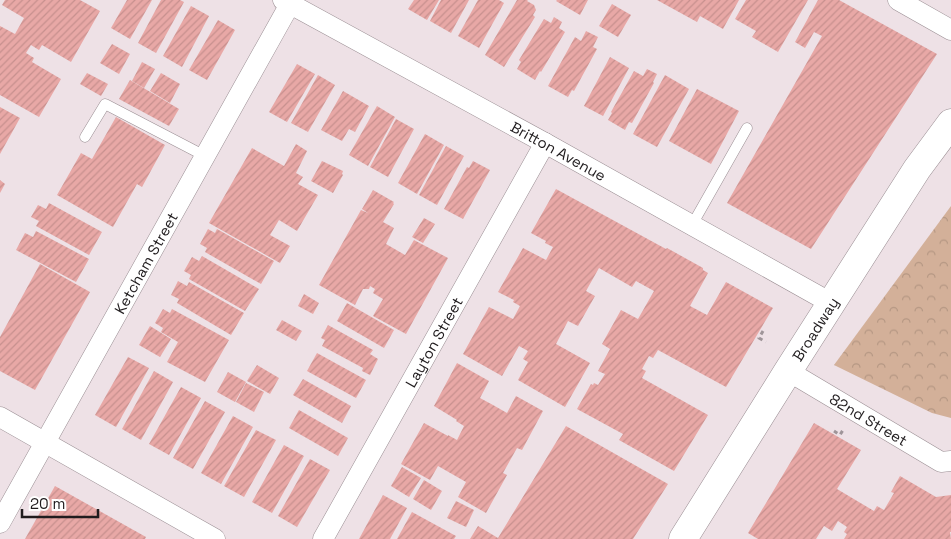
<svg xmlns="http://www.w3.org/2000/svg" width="951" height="539" viewBox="0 0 951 539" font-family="'Space Grotesk',sans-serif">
<defs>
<pattern id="park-crowns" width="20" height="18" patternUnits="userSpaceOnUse" patternTransform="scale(1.25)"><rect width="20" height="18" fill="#d3b099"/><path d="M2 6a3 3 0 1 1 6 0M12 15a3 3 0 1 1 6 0" fill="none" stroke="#b59783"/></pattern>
<pattern id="building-hatch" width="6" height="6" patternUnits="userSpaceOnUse" patternTransform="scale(1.25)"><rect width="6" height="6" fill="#e8a8a6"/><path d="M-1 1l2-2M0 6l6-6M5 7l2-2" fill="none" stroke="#c7908e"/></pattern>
</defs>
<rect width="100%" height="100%" fill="#eee1e6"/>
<!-- park -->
<path fill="url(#park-crowns)" d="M951,206V418L932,413L834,365Z"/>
<!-- building -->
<g fill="url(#building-hatch)">
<path d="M5,0H80L100,11L71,62L42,45L39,50L31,45L26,53L34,58L32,62L61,79L39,117L0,95V26L15,34L24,18L2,5Z"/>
<path d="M127,0H152L130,39L111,28Z"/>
<path d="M161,0H180L184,2L156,53L138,43Z"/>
<path d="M414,0H439L427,20L408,9Z"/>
<path d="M441,0H469L451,33L430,21Z"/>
<path d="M478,0H499L504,3L479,48L458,36Z"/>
<path d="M517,0H528L527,1L534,5L536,10L533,15L535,17L504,67L485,55Z"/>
<path d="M557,0H588L580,15L556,1Z"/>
<path d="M657,0H739L723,29L700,16L697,22Z"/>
<path d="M746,0H808L778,52L752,37L756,31L735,19Z"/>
<path d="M818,0H839L937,54L811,249L727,203L822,36L814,32L805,48L795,42Z"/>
<path d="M612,4L631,15L618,37L599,26Z"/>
<path d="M191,6L209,16L182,67L163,56Z"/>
<path d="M554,17L562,22L559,28L565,32L541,72L540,71L535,80L517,69L521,62L519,60L544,19L551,23Z"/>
<path d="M218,20L235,30L207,80L189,70Z"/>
<path d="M586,31L598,37L593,47L597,49L574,91L572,90L568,97L548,86L575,37L581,41Z"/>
<path d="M112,44L130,54L119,74L100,63Z"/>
<path d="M610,57L629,68L603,116L584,106Z"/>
<path d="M142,62L155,69L144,88L132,81Z"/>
<path d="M297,64L315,74L287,122L269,112Z"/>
<path d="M647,69L657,74L653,82L654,83L632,123L629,122L625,130L608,120L612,113L611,112L634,71L643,76Z"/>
<path d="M87,73L108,84L101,96L80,84Z"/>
<path d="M161,73L180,84L170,103L150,91Z"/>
<path d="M318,75L335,85L308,132L291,123Z"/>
<path d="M665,75L689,89L657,147L633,134Z"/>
<path d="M130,80L179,109L169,126L119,99Z"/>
<path d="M697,89L739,111L711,164L669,141Z"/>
<path d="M343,91L369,106L355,132L349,129L342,141L321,130Z"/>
<path d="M377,106L395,117L368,166L349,155Z"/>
<path d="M0,107L20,118L0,154Z"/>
<path d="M116,117L165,145L142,187L137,184L113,227L57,195L81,153L92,159Z"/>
<path d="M396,119L414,129L388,177L370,167Z"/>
<path d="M425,134L444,145L417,194L398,183Z"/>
<path d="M296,144L307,151L296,173L303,177L298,184L318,195L297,231L279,220L270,235L290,246L280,263L209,223L252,148L284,166Z"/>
<path d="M446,146L464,156L437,205L419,195Z"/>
<path d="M322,161L343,171L342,174L343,175L333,193L311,181Z"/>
<path d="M473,161L490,170L463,219L444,209L467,167L469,168Z"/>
<path d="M0,180L5,184L0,193Z"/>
<path d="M556,189L666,249L667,248L703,268V270L708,273L690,306L707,315L726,282L773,308L726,387L658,350L653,358L649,356L642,369L646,371L642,378L708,415L674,471L619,440L623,434L577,409L591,384L593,385L594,383L598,385L605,374L598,371L610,349L602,344L621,310L638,319L654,291L636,281L632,287L599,268L586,291L595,296L578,326L568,321L556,344L590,363L565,407L518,380L528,362L523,359L528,351L519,346L502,376L463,354L489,307L513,319L520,306L513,302L514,300L498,292L523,248L546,260L553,247L545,243L546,241L531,233Z"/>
<path d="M373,190L394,202L393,203L394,204L383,222L394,228L386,244L405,255L414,240L448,258L406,334L373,316L383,299L373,293L375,289L370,286L369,289H363L355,305L319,285L361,210L368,213L362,209Z"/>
<path d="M49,203L102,232L89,255L36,226L39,221L31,217L38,205L46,209Z"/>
<path d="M424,218L435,224L423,243L412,237Z"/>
<path d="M208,229L215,233L217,229L274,261L261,284L205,252L207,248L200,244Z"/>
<path d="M36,231L89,259L76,282L16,250L25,233L33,237Z"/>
<path d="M202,256L259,289L245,311L189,279L191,275L184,271L192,257L199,261Z"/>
<path d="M40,264L90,292L35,390L0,371V337Z"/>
<path d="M178,281L187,286L189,282L244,313L231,335L177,303L179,299L171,295Z"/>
<path d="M304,294L319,303L313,314L298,306Z"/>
<path d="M347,303L394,330L384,348L337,321Z"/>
<path d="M163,309L170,313L172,309L229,340L205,382L167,362L178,342L161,332L163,328L155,323Z"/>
<path d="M282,320L302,331L296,341L276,330Z"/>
<path d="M328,325L373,350L370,354L378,359L370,375L362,371L363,368L322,346L325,340L321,338Z"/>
<path d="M150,326L171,339L160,357L139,345Z"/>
<path d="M317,353L366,380L356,398L307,371Z"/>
<path d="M128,357L149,368L116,427L95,415Z"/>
<path d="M457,363L489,381L480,398L493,405L507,413L516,396L543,411L522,450L517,448L503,473L507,475L486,513L458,497L466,482L438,466L430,480L401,464L424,423L448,436V435L457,440L464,426L456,421L457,420L434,406Z"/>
<path d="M257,365L279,378L270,394L247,381Z"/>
<path d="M154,371L173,382L141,440L122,429Z"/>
<path d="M228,372L246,382L235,402L217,392Z"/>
<path d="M303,379L351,406L342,423L293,395Z"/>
<path d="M246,383L264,392L254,412L236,402Z"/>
<path d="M181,387L201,398L169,455L149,444Z"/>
<path d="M205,401L225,412L193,469L173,458Z"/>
<path d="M299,410L348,438L338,456L289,428Z"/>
<path d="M233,416L253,427L221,484L201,473Z"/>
<path d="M814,423L861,450L837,489L874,511L877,506L884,510L894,493L891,492L900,476L936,497L951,495V532H950L951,539H844L847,534L844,532L847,527L838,521L832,531L824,526L816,539H758L748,533Z"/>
<path d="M566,426L668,484L633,539H470L478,526L498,538Z"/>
<path d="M256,430L276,440L244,497L224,486Z"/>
<path d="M284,445L304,456L272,513L252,502Z"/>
<path d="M310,459L330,470L297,527L278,516Z"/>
<path d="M402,467L421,478L409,497L391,486Z"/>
<path d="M424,480L442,491L431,510L413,499Z"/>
<path d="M55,486L146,537L145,539H25Z"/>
<path d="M383,495L407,508L390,539H359Z"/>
<path d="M456,501L474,510L466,527L447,518Z"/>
<path d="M412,512L456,536L454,539H397Z"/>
</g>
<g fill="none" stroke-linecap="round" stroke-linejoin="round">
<defs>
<g id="service">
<path d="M85,137L105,104L205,156"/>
<path d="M692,225L747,128"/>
</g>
<g id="minor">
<path id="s1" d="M283,0L545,143L831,303"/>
<path d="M898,0L951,30"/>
<path id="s2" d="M788,371L941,462L951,461"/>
<path d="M0,417L215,539"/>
<path id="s3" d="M0,523L290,4"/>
<path id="s4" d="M323,539L545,143"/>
</g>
<g id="secondary">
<path id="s5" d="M683,539L788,371L917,169L951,123"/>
</g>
</defs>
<!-- service casing -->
<use href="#service" stroke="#9a8e93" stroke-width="11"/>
<!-- minor casing -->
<use href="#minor" stroke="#9a8e93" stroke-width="21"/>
<!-- secondary casing -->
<use href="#secondary" stroke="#9a8e93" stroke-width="29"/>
<!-- path -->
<g stroke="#9f9599" stroke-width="3" stroke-dasharray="4 4" stroke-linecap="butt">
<path d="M763,331L759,338L766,342"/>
<path d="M834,431L840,435L843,430"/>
</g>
<!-- service -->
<use href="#service" stroke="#fff" stroke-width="10"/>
<!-- minor -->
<use href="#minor" stroke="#fff" stroke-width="20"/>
<!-- secondary -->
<use href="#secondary" stroke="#fff" stroke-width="28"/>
</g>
<g text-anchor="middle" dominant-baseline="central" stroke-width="5" stroke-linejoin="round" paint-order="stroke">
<!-- street labels -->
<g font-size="15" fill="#201c1e" stroke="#fff">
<text stroke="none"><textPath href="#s1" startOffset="314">Britton Avenue</textPath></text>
<text stroke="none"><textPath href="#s3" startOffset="298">Ketcham Street</textPath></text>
<text stroke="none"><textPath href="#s5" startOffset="248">Broadway</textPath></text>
<text stroke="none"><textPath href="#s4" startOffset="226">Layton Street</textPath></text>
<text stroke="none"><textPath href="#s2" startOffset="94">82nd Street</textPath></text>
</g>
</g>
<!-- scale -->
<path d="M22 509v8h76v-8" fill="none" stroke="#201c1e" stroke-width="2.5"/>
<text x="30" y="509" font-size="15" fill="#201c1e" stroke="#ffffff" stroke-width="4" paint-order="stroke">20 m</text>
</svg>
